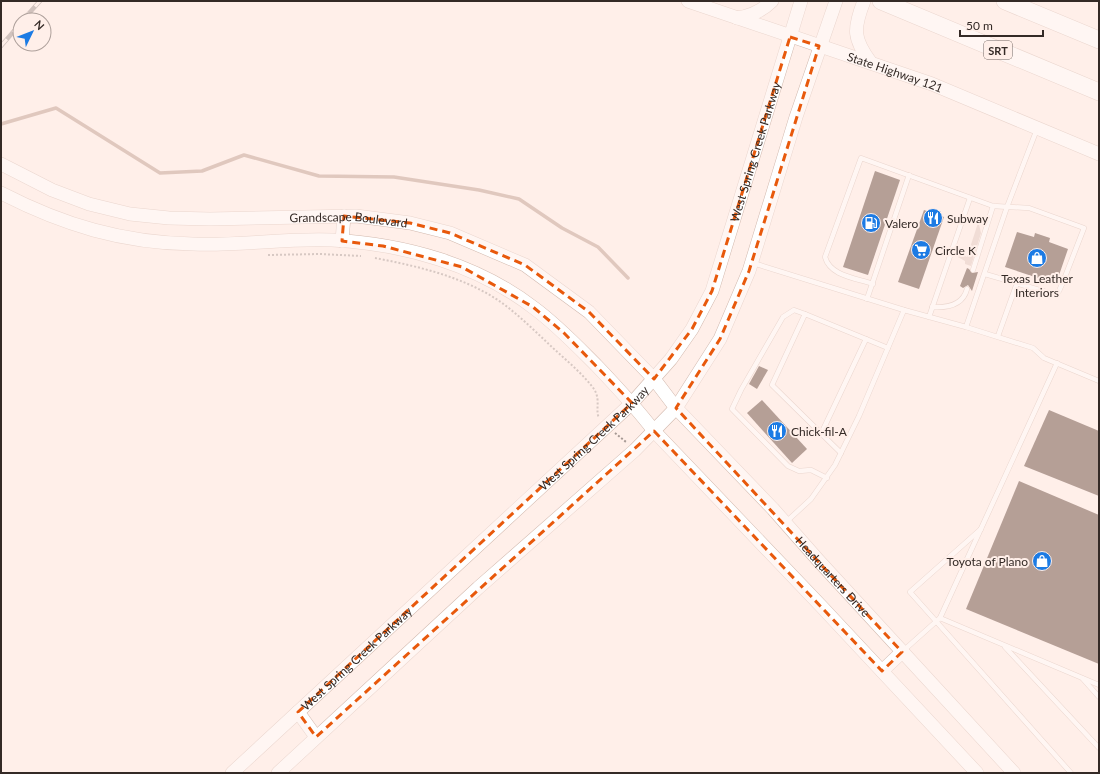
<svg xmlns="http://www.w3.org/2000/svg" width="1100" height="774" viewBox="0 0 1100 774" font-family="Lato,sans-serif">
<rect width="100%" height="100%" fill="#ffefe9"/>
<!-- green -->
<path fill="#dfc8be" d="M973,216L978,220L981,233L971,266L965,264V261L956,256L958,253L967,257L978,223L970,219Z"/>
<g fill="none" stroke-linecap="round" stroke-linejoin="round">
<!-- stream -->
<path stroke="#bb998b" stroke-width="3.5" d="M1,124L56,108L160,173L202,171L244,155L319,176L394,177L479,190L519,199L562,228L598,247L628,278"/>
</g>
<!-- building -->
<g fill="#5b3e32">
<path d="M875,171L900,180L868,275L843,267Z"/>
<path d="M924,210L944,217L919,289L898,282Z"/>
<path d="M1017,232L1034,237L1035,233L1050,238L1049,242L1068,249L1056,284L1005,267Z"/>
<path d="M967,268L969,269L972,273L978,272L972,291L968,285L963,288L960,286Z"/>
<path d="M759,366L768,370L757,389L749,384Z"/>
<path d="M762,400L807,449L792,463L747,413Z"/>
<path d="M1049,410L1099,431V496L1024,466Z"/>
<path d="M1019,481L1099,515V664L966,609Z"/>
</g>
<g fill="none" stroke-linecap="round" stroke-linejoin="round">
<defs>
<g id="lane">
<path d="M753,263L904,310L966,327L1007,207L1037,129"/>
<path d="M973,270L993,206"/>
<path d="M873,284C856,278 830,276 825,257L861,158L993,206L1029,208L1084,228L1063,282L1059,291L1053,294L985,274"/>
<path d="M867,299L909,175"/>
<path d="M932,307C947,308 963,305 967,289"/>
<path d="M805,314L794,310L783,317L741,390L732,409L788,466L799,471L811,470L827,478"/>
<path d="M929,317L970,198"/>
<path d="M966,327L1033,348L1044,358L1099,381"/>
<path d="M998,336L1017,283"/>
<path d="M866,339L888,348"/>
<path d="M821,434L866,339L805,314L772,385L841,453"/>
<path d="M786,522L811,499L835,465L859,416L904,310"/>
<path d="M981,529L910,592L1071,773"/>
<path d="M940,618L1099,685"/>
<path d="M1005,647L1099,748"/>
<path d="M903,651L940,618L1057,363"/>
<path d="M1083,679L1099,697"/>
</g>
<g id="secondary">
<path id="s1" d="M688,1L932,84L1099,154"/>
<path d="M864,1C853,29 853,39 871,63"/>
<path d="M737,18C751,16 762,11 772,1"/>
<path id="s2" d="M1,164L52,190L89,204L130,214L169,218L210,219L356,216L410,223L450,233L525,265L589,312L654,379L676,408L773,509L818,560L1014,773"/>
<path d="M1,193C63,225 123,243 193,244C240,246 286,238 332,240C404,244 477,264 534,308C557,325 576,345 596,365C616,386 636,407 654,431L821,606L977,773"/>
<path d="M342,241L344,216"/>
<path d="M882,671L902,652"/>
<path d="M298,712L316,737"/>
<path id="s3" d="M232,773L632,403L671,359L692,329L712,291L801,1"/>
<path d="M278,773L478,588L635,450L676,408L720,339L749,271L796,117L836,1"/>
</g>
<g id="highway">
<path d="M881,1L1099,92"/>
<path d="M1005,1L1099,40"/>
</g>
</defs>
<!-- lane casing -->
<use href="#lane" stroke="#d2b9ae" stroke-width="5.5"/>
<!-- secondary casing -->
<use href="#secondary" stroke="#d2b9ae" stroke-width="14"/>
<!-- highway casing -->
<use href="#highway" stroke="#d2b9ae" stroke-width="18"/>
<!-- path -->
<g stroke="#a69994" stroke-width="2" stroke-dasharray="2 2" stroke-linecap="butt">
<path d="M268,255L320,254L361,256"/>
<path d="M375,258C422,267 473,279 510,309C525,321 539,335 553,348C567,361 583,374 594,389C601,400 595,410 599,418"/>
<path d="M615,433L626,442"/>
</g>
<!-- lane -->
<use href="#lane" stroke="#fff" stroke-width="4.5"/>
<!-- secondary -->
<use href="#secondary" stroke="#fff" stroke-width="13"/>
<!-- highway -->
<use href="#highway" stroke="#fff" stroke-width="17"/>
<defs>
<g id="rail">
<path d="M23,20L40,1"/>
<path d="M1,46L20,24"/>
</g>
</defs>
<!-- rail casing -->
<use href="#rail" stroke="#998c87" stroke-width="4.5"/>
<!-- rail -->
<use href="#rail" stroke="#ffefe9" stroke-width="3" stroke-dasharray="9" stroke-linecap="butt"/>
</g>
<!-- marked area -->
<path d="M0 0H1100V774H0ZM790,37L819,46L749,271L720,339L676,408L902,652L882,671L654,431L316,737L298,712L632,403L564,333L533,307L462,267L383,246L342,241L344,216L410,223L450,233L525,265L589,312L654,379L692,329L712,291Z" fill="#ffefe9" fill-opacity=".55" fill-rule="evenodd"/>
<path fill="none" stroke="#e8590c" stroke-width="3" stroke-dasharray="8 5" stroke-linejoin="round" d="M790,37L819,46L749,271L720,339L676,408L902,652L882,671L654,431L316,737L298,712L632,403L564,333L533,307L462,267L383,246L342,241L344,216L410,223L450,233L525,265L589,312L654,379L692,329L712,291Z"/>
<!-- icons -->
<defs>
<symbol id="restaurant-disc" viewBox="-11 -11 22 22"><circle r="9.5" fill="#1c7be4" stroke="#ffefe9"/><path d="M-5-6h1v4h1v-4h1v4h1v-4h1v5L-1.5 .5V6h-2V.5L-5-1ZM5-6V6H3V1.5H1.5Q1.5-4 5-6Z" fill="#fff"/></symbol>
<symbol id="fuel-disc" viewBox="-11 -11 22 22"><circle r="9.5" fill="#1c7be4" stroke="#ffefe9"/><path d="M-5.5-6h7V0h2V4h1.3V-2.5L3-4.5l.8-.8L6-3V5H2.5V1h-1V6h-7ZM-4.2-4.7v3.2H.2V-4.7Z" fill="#fff"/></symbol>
<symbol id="supermarket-disc" viewBox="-11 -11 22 22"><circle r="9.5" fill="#1c7be4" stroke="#ffefe9"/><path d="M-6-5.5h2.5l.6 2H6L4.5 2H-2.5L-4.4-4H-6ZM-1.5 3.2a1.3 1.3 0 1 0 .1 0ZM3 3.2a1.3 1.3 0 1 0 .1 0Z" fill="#fff"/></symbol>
<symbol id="shop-disc" viewBox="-11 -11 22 22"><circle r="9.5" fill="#1c7be4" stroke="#ffefe9"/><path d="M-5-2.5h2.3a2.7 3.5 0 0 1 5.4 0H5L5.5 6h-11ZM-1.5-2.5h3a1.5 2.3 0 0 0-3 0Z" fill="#fff"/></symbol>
</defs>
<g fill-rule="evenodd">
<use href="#restaurant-disc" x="922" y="207" width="22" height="22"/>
<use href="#fuel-disc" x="860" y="212" width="22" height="22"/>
<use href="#supermarket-disc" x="910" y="239" width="22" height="22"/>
<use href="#shop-disc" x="1026" y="247" width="22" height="22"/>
<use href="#restaurant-disc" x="766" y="420" width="22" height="22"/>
<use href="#shop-disc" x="1031" y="550" width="22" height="22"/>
</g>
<g text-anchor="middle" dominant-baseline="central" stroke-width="4" stroke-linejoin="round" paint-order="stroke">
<!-- shield labels -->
<rect fill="#ffefe9" stroke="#716560" stroke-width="1" x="984" y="41" width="28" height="18" rx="3"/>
<g font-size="11" font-weight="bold" fill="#342a26">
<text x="998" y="50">SRT</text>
</g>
<!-- street labels -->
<g font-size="12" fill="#342a26" stroke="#ffefe9">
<text stroke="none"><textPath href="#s1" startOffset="219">State Highway 121</textPath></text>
<text stroke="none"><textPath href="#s3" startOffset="829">West Spring Creek Parkway</textPath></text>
<text stroke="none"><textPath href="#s2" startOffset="358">Grandscape Boulevard</textPath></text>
<text stroke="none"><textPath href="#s3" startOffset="493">West Spring Creek Parkway</textPath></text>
<text stroke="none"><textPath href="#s2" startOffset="982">Headquarters Drive</textPath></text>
<text stroke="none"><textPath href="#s3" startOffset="169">West Spring Creek Parkway</textPath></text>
</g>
<!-- poi labels -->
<g font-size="12" fill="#342a26" stroke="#ffefe9" text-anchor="start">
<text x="947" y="218">Subway</text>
<text x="885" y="223">Valero</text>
<text x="935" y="250">Circle K</text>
<text x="1037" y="278" text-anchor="middle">Texas Leather<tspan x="1037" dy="14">Interiors</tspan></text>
<text x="791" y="431">Chick-fil-A</text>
<text x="1028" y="561" text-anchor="end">Toyota of Plano</text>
</g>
</g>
<!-- border -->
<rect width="1100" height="774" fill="none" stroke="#342a26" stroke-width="4"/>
<!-- north arrow -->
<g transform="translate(32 32) rotate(47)"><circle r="19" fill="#ffefe9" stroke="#aea09b"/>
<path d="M0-3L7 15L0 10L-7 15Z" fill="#1c7be4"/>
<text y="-6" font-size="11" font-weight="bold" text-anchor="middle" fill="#342a26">N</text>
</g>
<!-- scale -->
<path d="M960 30v6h83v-6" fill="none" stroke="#342a26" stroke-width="2"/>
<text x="966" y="30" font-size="12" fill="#342a26" stroke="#ffefe9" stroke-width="3" paint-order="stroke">50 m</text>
</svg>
